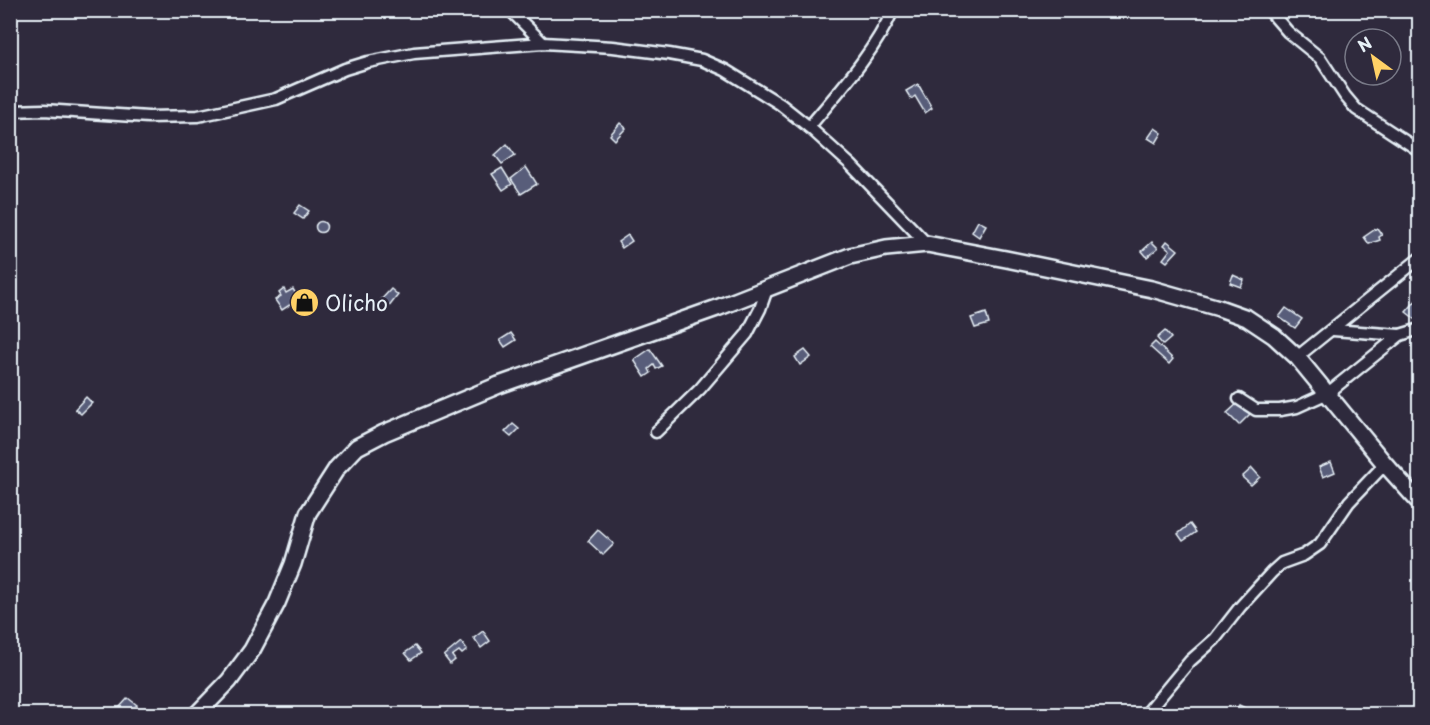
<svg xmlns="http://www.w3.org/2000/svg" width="1430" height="725" viewBox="0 0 1430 725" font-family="'Playpen Sans',sans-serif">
<rect width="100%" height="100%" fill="#2f2a3d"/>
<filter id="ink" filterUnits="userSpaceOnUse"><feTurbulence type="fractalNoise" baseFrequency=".0167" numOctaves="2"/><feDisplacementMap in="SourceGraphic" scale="12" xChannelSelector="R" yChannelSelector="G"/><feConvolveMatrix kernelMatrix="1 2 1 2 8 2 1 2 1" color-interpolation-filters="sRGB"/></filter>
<g filter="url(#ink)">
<!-- building -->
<g fill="#595d7a" stroke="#e8f1f8" stroke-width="1.5">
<path d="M918,84L932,108L925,113L915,96L911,99L906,91Z"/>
<path d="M620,123L626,128L615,140L610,135Z"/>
<path d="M1155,128L1162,133L1156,143L1148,138Z"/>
<path d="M507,144L515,155L502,164L495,155Z"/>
<path d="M526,167L537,184L521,194L511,179Z"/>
<path d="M502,168L512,184L503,190L492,174Z"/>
<path d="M300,205L309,211L303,219L294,213Z"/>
<path d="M978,221L986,225L979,237L972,232Z"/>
<circle cx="321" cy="227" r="5.5"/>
<path d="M1377,228L1382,235L1379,237L1380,240L1369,244L1364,237Z"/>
<path d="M628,235L632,241L622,248L618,242Z"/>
<path d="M1167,241L1178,250L1167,262L1163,259L1170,250L1164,245Z"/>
<path d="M1152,242L1158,248L1147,257L1142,251Z"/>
<path d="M1233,275L1244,280L1241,287L1230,283Z"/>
<path d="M284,289L286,293L293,289L299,299L282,310L275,300L281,296L279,293Z"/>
<path d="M391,289L398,295L388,308L380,301Z"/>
<path d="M1420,296V321L1419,322L1406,312Z"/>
<path d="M1286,308L1302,319L1295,328L1279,317Z"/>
<path d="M986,313L989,324L975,328L971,318Z"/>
<path d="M1165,331L1171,338L1163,345L1157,338Z"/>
<path d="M511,333L516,340L505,347L500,340Z"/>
<path d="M1155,342L1173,359L1169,364L1150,347Z"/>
<path d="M650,349L662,366L656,369L654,365L649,369L651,373L645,377L634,360Z"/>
<path d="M805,350L811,357L800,365L795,357Z"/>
<path d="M86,397L92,403L81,414L75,409Z"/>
<path d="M1239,402L1250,414L1239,425L1227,413Z"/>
<path d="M513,424L519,429L511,437L505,432Z"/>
<path d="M1331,462L1335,472L1323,477L1319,467Z"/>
<path d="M1252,468L1260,477L1251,485L1242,477Z"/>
<path d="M1190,524L1196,532L1183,541L1178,534Z"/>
<path d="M598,530L614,544L603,555L588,541Z"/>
<path d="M483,631L490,641L481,648L474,638Z"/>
<path d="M461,642L467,650L462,654L459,651L452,656L455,660L450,664L444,656Z"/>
<path d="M415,646L421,653L411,660L405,653Z"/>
<path d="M128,698L137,705L129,714L119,708Z"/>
<path d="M1239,705L1257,714H1236L1234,713Z"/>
</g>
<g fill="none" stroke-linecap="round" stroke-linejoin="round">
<defs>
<g id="street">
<path d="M510,10L543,43"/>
<path d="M1269,10L1288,32L1320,58L1345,96L1356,109L1420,151"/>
<path d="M10,111L44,110L148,117L198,116L276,99L345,69L368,62L414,53L543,43L613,47L669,54L702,60L725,70L780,104L809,127L851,165L927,244"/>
<path d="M809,127C839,91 874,53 893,10"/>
<path d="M1333,330L1400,335"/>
<path d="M1297,357L1420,258"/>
<path d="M1239,399L1256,410H1280L1297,407L1328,393L1400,335L1420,329"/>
<path d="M656,432L700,389L747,334L760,309L767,289"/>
<path d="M1146,714L1190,661L1215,639L1240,607L1272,572L1282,563L1304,555L1320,544L1349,502L1385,464"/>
</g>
<path id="secondary" d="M197,714L229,681L252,650L277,603L293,564L308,513L337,468L357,447L384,433L499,385L717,308L850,256L886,248L927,244L1006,259L1152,289L1219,308L1247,318L1274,336L1297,357L1385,464L1420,503"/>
</defs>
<!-- street casing -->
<use href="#street" stroke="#e8f1f8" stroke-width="15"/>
<!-- secondary casing -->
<use href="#secondary" stroke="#e8f1f8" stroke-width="20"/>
<!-- street -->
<use href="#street" stroke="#2f2a3d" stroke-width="10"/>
<!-- secondary -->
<use href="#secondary" stroke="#2f2a3d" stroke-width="15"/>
</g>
</g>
<!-- icons -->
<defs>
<symbol id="shop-disc" viewBox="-11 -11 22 22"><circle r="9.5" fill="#ffd166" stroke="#2f2a3d"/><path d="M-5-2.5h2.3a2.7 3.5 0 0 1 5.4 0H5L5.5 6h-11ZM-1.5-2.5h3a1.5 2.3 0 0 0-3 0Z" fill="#111"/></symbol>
</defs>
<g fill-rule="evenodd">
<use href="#shop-disc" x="288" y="286" width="33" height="33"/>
</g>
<g text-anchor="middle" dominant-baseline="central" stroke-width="5" stroke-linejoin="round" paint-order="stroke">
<!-- poi labels -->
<g font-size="21" fill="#e8f1f8" stroke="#2f2a3d" text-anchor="start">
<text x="325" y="302">Olicho</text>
</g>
</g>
<!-- margin -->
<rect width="1430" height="725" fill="none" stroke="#2f2a3d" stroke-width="36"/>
<rect x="18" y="18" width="1394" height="689" fill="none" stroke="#e8f1f8" stroke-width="2" filter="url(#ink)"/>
<!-- north arrow -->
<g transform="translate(1373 57) rotate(327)"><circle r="28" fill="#2f2a3d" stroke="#797a88" stroke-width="1.5"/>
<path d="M0-4.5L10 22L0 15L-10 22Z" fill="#ffd166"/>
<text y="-9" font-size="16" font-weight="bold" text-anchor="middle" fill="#e8f1f8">N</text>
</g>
</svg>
